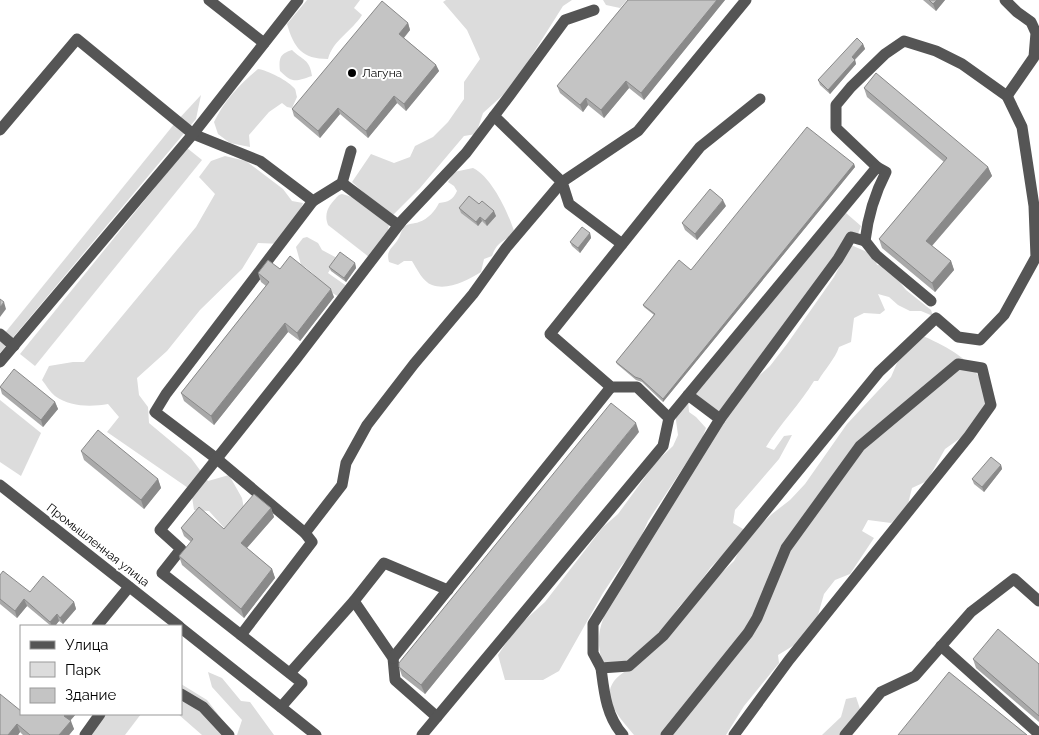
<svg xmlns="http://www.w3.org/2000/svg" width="1039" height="735" viewBox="0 0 1039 735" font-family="Raleway,sans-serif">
<rect width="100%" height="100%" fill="#fff"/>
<!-- green -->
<g fill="#dcdcdc">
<path d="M307,0H360L354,8L362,15C352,31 333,40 328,59C302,59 294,48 287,24Z"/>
<path d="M446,0H572L563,6L512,87L483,113L476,134L464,136L420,188L391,217L352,182L371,154L394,163L410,157L415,146L433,137L448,122L464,99V82L480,59L467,30L443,2Z"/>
<path d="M603,0H627L620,8L606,5Z"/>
<path d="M292,50C302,60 310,59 312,76C296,81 293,84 280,71C279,59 279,54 292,50Z"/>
<path d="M258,69C267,70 289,81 295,89C296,91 296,94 297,97L292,108L287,107L282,103L269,112L249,135L250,147L230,143L218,134L214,122C224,101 240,84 258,69Z"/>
<path d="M201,95L196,119L0,353V339L175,123Z"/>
<path d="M187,148L202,160L35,366L20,354Z"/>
<path d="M225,156L246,161L283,189L292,201L303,203L296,221L283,244L258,243L242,269L200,310L167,351L137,378L139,395L148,407L149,423L191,458L208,481L229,475L242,498L245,514L227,531L209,511L194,510L191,490L107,432L119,417L108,404C91,407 70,407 55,396C50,392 46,385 42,380L49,366L73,362H84L196,227L215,194L199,177L211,161Z"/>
<path d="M473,168C492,177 509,214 515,234C504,240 496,243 492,256L484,259L481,272C468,280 448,291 432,285C423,282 417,269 412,261H404L398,265L389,262C386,251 391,249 397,241C400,237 401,231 404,227C408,223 414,224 419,222C428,219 435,211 439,203C448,202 453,200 457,191L454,186L448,182L454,172Z"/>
<path d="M342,194C361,198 376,212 389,225L387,235L369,257L328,225C323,212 330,204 339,195Z"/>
<path d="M846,213L861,226L856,239L744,384L733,391L730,403L722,413L711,407L694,393Z"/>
<path d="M307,237L318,243L322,250L337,258L328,273L348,287L340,297C322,289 317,273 301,265L296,247L303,238Z"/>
<path d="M851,245L874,255L877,265L887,266L906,290L931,310L933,316L921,311H910L898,305L889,297L878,294L885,310L880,314L864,313L854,318L851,342L839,347C835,359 825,369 818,381H814C800,404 780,424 766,447L774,450L784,436L792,435L779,459L735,510L733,523L743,529L742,536L711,567L695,589L678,608L666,626L624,664L611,667L602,662C596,638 599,630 607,608L737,401L754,380L770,366L787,344L834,277Z"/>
<path d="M921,335C943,345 969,357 980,379C984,387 986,397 989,405L969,432L945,449L927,481L912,488L907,508L891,523L868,520L862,531L874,538L850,574L835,580L824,594L816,622L801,641L778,655L779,663L744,706L726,735H634C615,712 593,689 629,669L714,580L734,561L741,547L754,531L772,514L790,500L805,484L847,424L891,377L903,349Z"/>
<path d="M688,398L689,412L696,417L706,428L702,439L648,521L635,550L621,566L603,593L559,671L543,680H505L498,655L516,628L545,602L603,527L618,514L656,462L673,446L678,435L675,413Z"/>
<path d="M0,400L41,433L21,476L0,462Z"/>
<path d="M208,672L222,678L241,701L250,702L274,735H237L242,720L212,687Z"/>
<path d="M181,684L207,700L234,735H202L178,714H181Z"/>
<path d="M856,697L863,718L846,735H822L841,717L846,699Z"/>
<path d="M104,714H141L125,735H88Z"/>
</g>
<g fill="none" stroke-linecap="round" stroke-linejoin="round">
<!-- minor -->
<g stroke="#555" stroke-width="11">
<path d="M209,0L264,43"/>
<path d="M1005,0L1017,12L1031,22L1036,33L1034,57L1007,96"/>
<path d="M0,130L77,39L193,134L260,161L313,201L342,183L351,151"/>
<path d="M342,183L398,225L466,153L510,95L565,20L594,10"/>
<path d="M622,244L569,204L562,182L638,131L746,0"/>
<path d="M0,334L14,346"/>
<path d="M0,362L193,134L298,0"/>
<path d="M688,395L720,419L593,624V653L601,668L629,666L663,636L879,372L936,318L958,337L980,340L1004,315L1036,257L1034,206L1022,127L1007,96L962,64L936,51L904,41L885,54L851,87L836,105V128L877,167L886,172C874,195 868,216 865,241L876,255L931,301"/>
<path d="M669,418L877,167"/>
<path d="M720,419L838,259L851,237L865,241"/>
<path d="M0,485L179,626"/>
<path d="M305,533L342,485L346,463L367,425L414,364L473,294L506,248L562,182L494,116"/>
<path d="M354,601L393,658L395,680L437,717"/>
<path d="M97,626L129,587"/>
<path d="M181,628L316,735"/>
<path d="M241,635L312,542L305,533L217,459L155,412L166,394L313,201"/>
<path d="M941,646L1039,734"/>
<path d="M393,658L611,387"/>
<path d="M601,668C604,691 606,716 623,735"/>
<path d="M290,673L354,601L384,563L448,590"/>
<path d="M181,694L203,707L229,735"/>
<path d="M281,707L302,683L162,573L181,549L160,530L296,359L401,222"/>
<path d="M85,735L100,714"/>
<path d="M422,735L663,446L669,418L637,387H611L550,334L700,147L760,99"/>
<path d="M666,735L748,633L757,618L786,548L860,446L958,364L982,368L991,405L969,436L789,660L734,735"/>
<path d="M845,735L881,692L915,676L971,612L1014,579L1039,601"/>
</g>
</g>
<!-- wall -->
<g fill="#a9a9a9">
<path d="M628,0H725L644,100L629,88L604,118L588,105L583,112L560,93L557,86Z"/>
<path d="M923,0H945L936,11Z"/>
<path d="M408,23L410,30L404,38L436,65L439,71L406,111L397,103L368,138L340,114L320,138L294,116L292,109Z"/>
<path d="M863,44L865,49L855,60L856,64L830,94L820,85L818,80Z"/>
<path d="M864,88L988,167L992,176L932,246L951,261L954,270L935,292L882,248L879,239L944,162L867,97Z"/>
<path d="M854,164L855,167L663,402L642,382L636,380L617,364L616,362L654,315L644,307L643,305L691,270Z"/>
<path d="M479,204L496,216L487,226L482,221L478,226L461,213L459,208Z"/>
<path d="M726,206L697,240L685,230L682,223Z"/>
<path d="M590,233L591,238L580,253L572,246L570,242Z"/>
<path d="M355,263L356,268L346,282L331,271L329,267Z"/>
<path d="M280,269L334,297L300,341L288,332L214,425L184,401L181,393L266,286L261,282L258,273Z"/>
<path d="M0,387L55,402L58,409L43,427L2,394Z"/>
<path d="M639,432L425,694L402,676L399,667Z"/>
<path d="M81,451L158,479L161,488L144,509L84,460Z"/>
<path d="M1001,465L1002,469L984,492L974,484L972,479Z"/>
<path d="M271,508L274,517L247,548L272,569L275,578L244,618L182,565L179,556L191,542L184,536L181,528L224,529Z"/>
<path d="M0,575L30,592L74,602L76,609L63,624L59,621L55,626H51L27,606L17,618L0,604Z"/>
<path d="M973,659L1039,664V722L976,668Z"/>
<path d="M40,714H76L70,721L74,729L69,735H23L20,732L18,735H0L25,715H39Z"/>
</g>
<!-- shaded-wall -->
<g fill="#898989">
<path d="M717,0H725L644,100L641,93Z"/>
<path d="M937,0H945L936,11L933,4Z"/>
<path d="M408,23L410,30L401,41L399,34Z"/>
<path d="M863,44L865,49L853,61L852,57Z"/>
<path d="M855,60L856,64L830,94L828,90Z"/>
<path d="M436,65L439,71L406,111L404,104Z"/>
<path d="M626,81L629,88L604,118L601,110Z"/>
<path d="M394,96L397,103L368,138L366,131Z"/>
<path d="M586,98L588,105L583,112L580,105Z"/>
<path d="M338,108L340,114L320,138L318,131Z"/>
<path d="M854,164L855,167L663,402V399Z"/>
<path d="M988,167L992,176L929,249L926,241Z"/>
<path d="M723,200L726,206L697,240L695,234Z"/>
<path d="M494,211L496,216L487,226L485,221Z"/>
<path d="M480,217L482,221L478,226L476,222Z"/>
<path d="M590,233L591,238L580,253L578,248Z"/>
<path d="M951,261L954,270L935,292L932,283Z"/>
<path d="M355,263L356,268L346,282L344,278Z"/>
<path d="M331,289L334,297L300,341L297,333Z"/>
<path d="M4,302L6,309L0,317V307Z"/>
<path d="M285,323L288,332L214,425L211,416Z"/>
<path d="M55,402L58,409L43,427L41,420Z"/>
<path d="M636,423L639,432L425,694L421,685Z"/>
<path d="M1001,465L1002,469L984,492L982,487Z"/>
<path d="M158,479L161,488L144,509L141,500Z"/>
<path d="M271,508L274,517L244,551L241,543Z"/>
<path d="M272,569L275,578L244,618L241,609Z"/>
<path d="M24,599L27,606L17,618L15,611Z"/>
<path d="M74,602L76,609L63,624L60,618Z"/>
<path d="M57,614L59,621L55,626H52L50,622Z"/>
<path d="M66,714H76L67,724L64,716Z"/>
<path d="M71,721L74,729L69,735H59Z"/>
<path d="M17,724L20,732L18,735H8Z"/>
</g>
<!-- building -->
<g fill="#c4c4c4" stroke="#898989">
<path d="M628,0H717L641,93L626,81L601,110L586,98L580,105L557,86Z"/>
<path d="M929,0H937L933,4Z"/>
<path d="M382,1L408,23L399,34L436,65L404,104L394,96L366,131L338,108L318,131L292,109Z"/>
<path d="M857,38L863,44L852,57L855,60L828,90L818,80Z"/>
<path d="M876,73L988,167L926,241L951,261L932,283L879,239L947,158L864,88Z"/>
<path d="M807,127L854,164L663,399L641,379L635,377L616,362L655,314L643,305L679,260L691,270Z"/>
<path d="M710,189L723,200L695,234L682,223Z"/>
<path d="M469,196L479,204L482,201L494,211L485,221L480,217L476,222L459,208Z"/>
<path d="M582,227L590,233L578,248L570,242Z"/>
<path d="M340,252L355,263L344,278L329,267Z"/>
<path d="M290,256L331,289L297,333L285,323L211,416L181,393L269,282L258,273L268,260L280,269Z"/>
<path d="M0,299L4,302L0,307Z"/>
<path d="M14,369L55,402L41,420L0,387Z"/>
<path d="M611,403L636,423L421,685L399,667V663Z"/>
<path d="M98,430L158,479L141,500L81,451Z"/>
<path d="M991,457L1001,465L982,487L972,479Z"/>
<path d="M254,494L271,508L241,543L272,569L241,609L179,556L193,539L181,528L199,507L224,529Z"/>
<path d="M3,571L30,592L43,576L74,602L60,618L57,614L50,622L24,599L15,611L0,599V575Z"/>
<path d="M998,629L1039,664V716L973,659Z"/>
<path d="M949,672L1027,735H898Z"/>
<path d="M0,694L21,711V714H24L25,715L26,714H38L39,715L40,714H66L64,716L71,721L59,735H30L17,724L8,735H0Z"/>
</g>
<!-- markers -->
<circle fill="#000" stroke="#fff" stroke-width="2" cx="352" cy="73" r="5"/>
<g text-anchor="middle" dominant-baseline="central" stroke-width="4" stroke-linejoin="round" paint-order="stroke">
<!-- poi labels -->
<g font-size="12" fill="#000" stroke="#fff" text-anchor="start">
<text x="362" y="73">Лагуна</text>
</g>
<!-- street labels -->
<g font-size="12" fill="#000" stroke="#fff">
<text transform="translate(98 545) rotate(38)">Промышленная улица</text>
</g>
</g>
<!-- legend -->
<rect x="20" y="625" width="162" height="90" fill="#ffffff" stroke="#999999"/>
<rect x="30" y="641" width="25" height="8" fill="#555555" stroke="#999999"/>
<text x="65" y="650" font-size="15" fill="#000000">Улица</text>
<rect x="30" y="662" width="25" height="15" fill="#dcdcdc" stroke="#999999"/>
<text x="65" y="675" font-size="15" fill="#000000">Парк</text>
<rect x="30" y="688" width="25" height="15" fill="#c4c4c4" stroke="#999999"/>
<text x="65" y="700" font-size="15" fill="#000000">Здание</text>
</svg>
